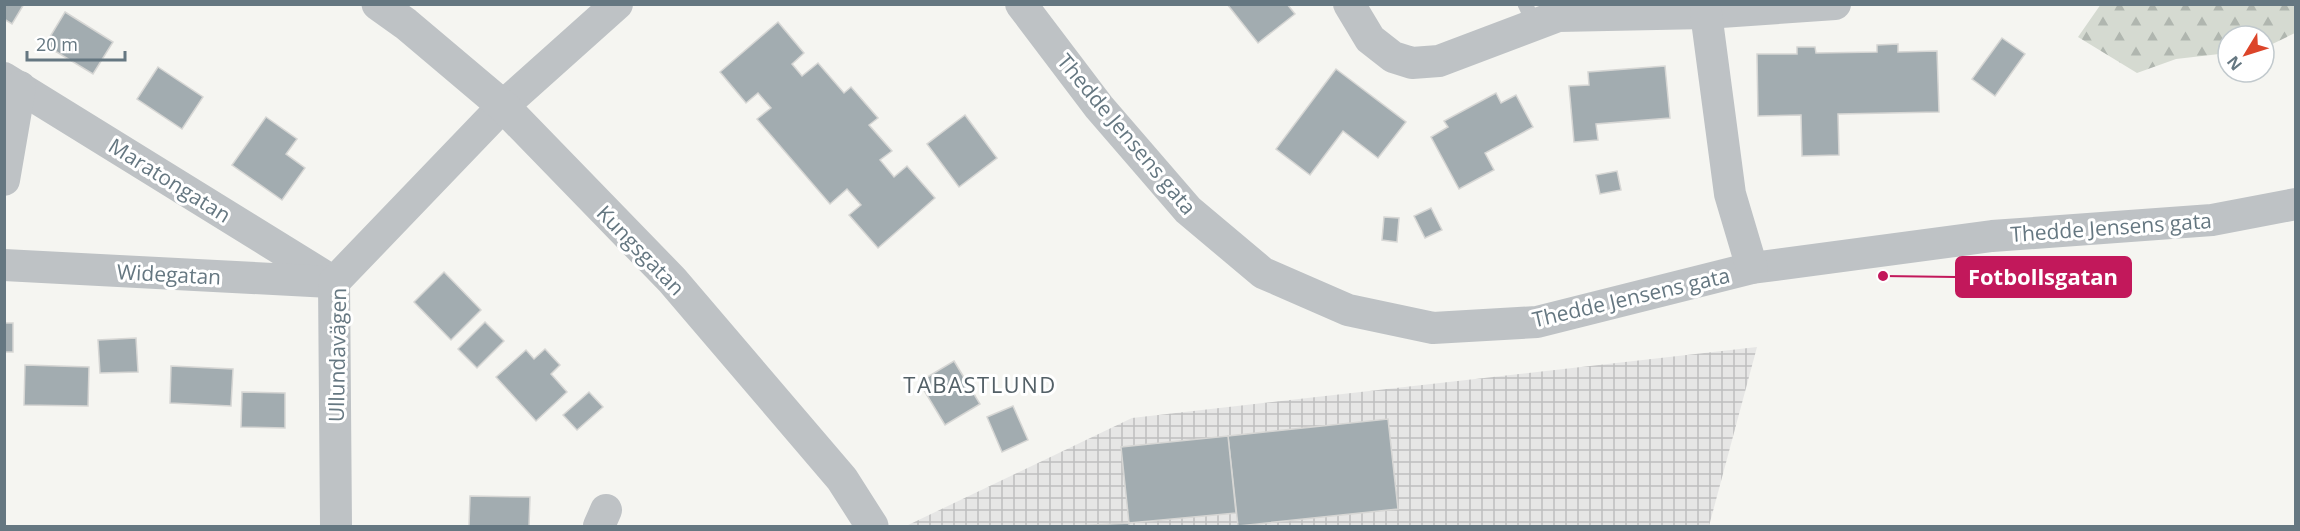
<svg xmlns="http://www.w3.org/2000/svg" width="2300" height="531" viewBox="0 0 2300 531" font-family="'Open Sans',sans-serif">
<defs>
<pattern id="industrial-grid" width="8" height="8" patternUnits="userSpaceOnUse" patternTransform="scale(1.5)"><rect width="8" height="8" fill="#e6e6e5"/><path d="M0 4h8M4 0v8" fill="none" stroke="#bebfbf"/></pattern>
<pattern id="forest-firs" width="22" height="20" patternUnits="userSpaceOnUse" patternTransform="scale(1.5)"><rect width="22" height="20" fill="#d5dad1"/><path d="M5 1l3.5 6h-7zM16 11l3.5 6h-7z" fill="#b0b6af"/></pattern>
</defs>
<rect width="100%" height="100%" fill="#f5f5f1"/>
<!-- industrial -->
<path fill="url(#industrial-grid)" d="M1757,347L1709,526H906L1132,418Z"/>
<!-- forest -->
<path fill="url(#forest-firs)" d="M2101,4L2295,5V33L2264,48V36H2228V53L2176,59L2137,73L2078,37Z"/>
<!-- building -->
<g fill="#a2acb0" stroke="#d6d6d4" stroke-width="1.5">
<path d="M4,4H24L12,24L4,19Z"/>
<path d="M1227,4H1287L1295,14L1258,43Z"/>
<path d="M65,12L113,42L93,74L45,45Z"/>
<path d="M778,22L804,53L792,64L802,76L818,63L844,93L851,87L878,118L869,125L892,151L880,160L894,177L907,166L935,198L878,248L849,215L861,205L847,189L830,204L757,119L771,108L758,93L746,103L720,72Z"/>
<path d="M2002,38L2025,54L1995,96L1972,79Z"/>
<path d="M1898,44V52L1937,51L1939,112L1838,114L1839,155L1802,156L1801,115L1758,116L1757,54H1797V47H1815L1816,53L1877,52V45Z"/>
<path d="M1665,66L1670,118L1596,124L1598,140L1574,142L1569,86L1589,85L1588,72Z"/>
<path d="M158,67L203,97L182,129L137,99Z"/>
<path d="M1336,69L1406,122L1378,158L1343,131L1310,175L1276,149Z"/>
<path d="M1496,93L1501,103L1516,95L1533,127L1485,153L1494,170L1459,189L1431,137L1448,127L1444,121Z"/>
<path d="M965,115L997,158L959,187L927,144Z"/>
<path d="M266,117L297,139L286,154L305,168L282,200L232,165Z"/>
<path d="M1617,171L1621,190L1600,194L1596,175Z"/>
<path d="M1431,208L1442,230L1425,238L1414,216Z"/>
<path d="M1384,217L1399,218L1397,242L1382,240Z"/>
<path d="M444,272L481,310L451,340L414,302Z"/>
<path d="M485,322L504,341L477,368L458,349Z"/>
<rect x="4" y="323" width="9" height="29"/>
<path d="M136,338L138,372L100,373L98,340Z"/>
<path d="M545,349L560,365L551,374L567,392L536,421L496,377L526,350L534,359Z"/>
<path d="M954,361L980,404L945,425L919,382Z"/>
<path d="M25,365L89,367L88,406L24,405Z"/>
<path d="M171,366L233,369L231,406L170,403Z"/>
<path d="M242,392L285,393V428L241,427Z"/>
<path d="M589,392L603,407L577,430L563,415Z"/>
<path d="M1013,406L1028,440L1002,452L987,417Z"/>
<path d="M1388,419L1398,509L1238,526L1228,436Z"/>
<path d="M1228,436L1236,513L1129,523L1121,447Z"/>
<path d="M470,496L530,497L529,526H469Z"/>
<path d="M1129,523V526H1075Z"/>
</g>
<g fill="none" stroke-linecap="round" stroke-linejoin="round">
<!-- service -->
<path stroke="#bec2c5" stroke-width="15" d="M1525,4L1535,25"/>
<!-- minor -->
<g stroke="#bec2c5" stroke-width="32">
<path d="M1021,4L1099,107L1188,210L1263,273L1348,310L1433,328L1537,322L1752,268L1992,236L2212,220L2296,204"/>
<path d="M1349,4L1370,39L1393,57L1412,63L1439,61L1558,16L1706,13L1835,4"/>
<path d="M1706,13L1730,194L1752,268"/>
<path d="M4,78L334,282"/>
<path d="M4,180L20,87"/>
<path d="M4,265L330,282"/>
<path d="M336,526L334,282L503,106L617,4"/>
<path d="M599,526L606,510"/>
</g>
<!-- tertiary -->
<path stroke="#bec2c5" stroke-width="33" d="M378,4L406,24L503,106L672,280L842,479L872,526"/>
</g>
<g text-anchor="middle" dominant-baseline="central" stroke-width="6" stroke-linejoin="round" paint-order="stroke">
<!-- street labels -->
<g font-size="21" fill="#657781" stroke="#fff">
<text transform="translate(1127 134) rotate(50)">Thedde Jensens gata</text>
<text transform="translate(170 180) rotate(32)">Maratongatan</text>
<text transform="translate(2111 227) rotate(-4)">Thedde Jensens gata</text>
<text transform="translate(641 250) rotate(46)">Kungsgatan</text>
<text transform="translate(169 274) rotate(3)">Widegatan</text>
<text transform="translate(1631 297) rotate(-13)">Thedde Jensens gata</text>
<text transform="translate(337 355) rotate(-89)">Ullundavägen</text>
</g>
<!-- neighbourhood labels -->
<g font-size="22" letter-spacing="1.5" fill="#536067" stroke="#fff">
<text x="980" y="384">TABASTLUND</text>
</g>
</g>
<!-- callouts -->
<path fill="none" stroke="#c2185b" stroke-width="2" d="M1883 276L1956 277"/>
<circle fill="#c2185b" stroke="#fff" stroke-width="2" cx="1883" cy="276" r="6"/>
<rect fill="#c2185b" stroke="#c2185b" stroke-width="2" x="1956" y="257" width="175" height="40" rx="6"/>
<g font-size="22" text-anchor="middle" font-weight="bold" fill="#fff">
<text x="2043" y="285">Fotbollsgatan</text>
</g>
<!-- border -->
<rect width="2300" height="531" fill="none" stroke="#657781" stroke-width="12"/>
<!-- north arrow -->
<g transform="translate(2246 54) rotate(232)"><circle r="28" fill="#ffffff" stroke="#c1c9cd" stroke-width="1.5"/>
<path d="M0-4.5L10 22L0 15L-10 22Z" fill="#dc452a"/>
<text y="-9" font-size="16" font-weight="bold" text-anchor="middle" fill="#657781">N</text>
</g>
<!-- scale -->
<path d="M27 51v9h98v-9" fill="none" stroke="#657781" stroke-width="3"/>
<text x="36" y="51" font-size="18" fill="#657781" stroke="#ffffff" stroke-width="4.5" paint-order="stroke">20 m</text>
</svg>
